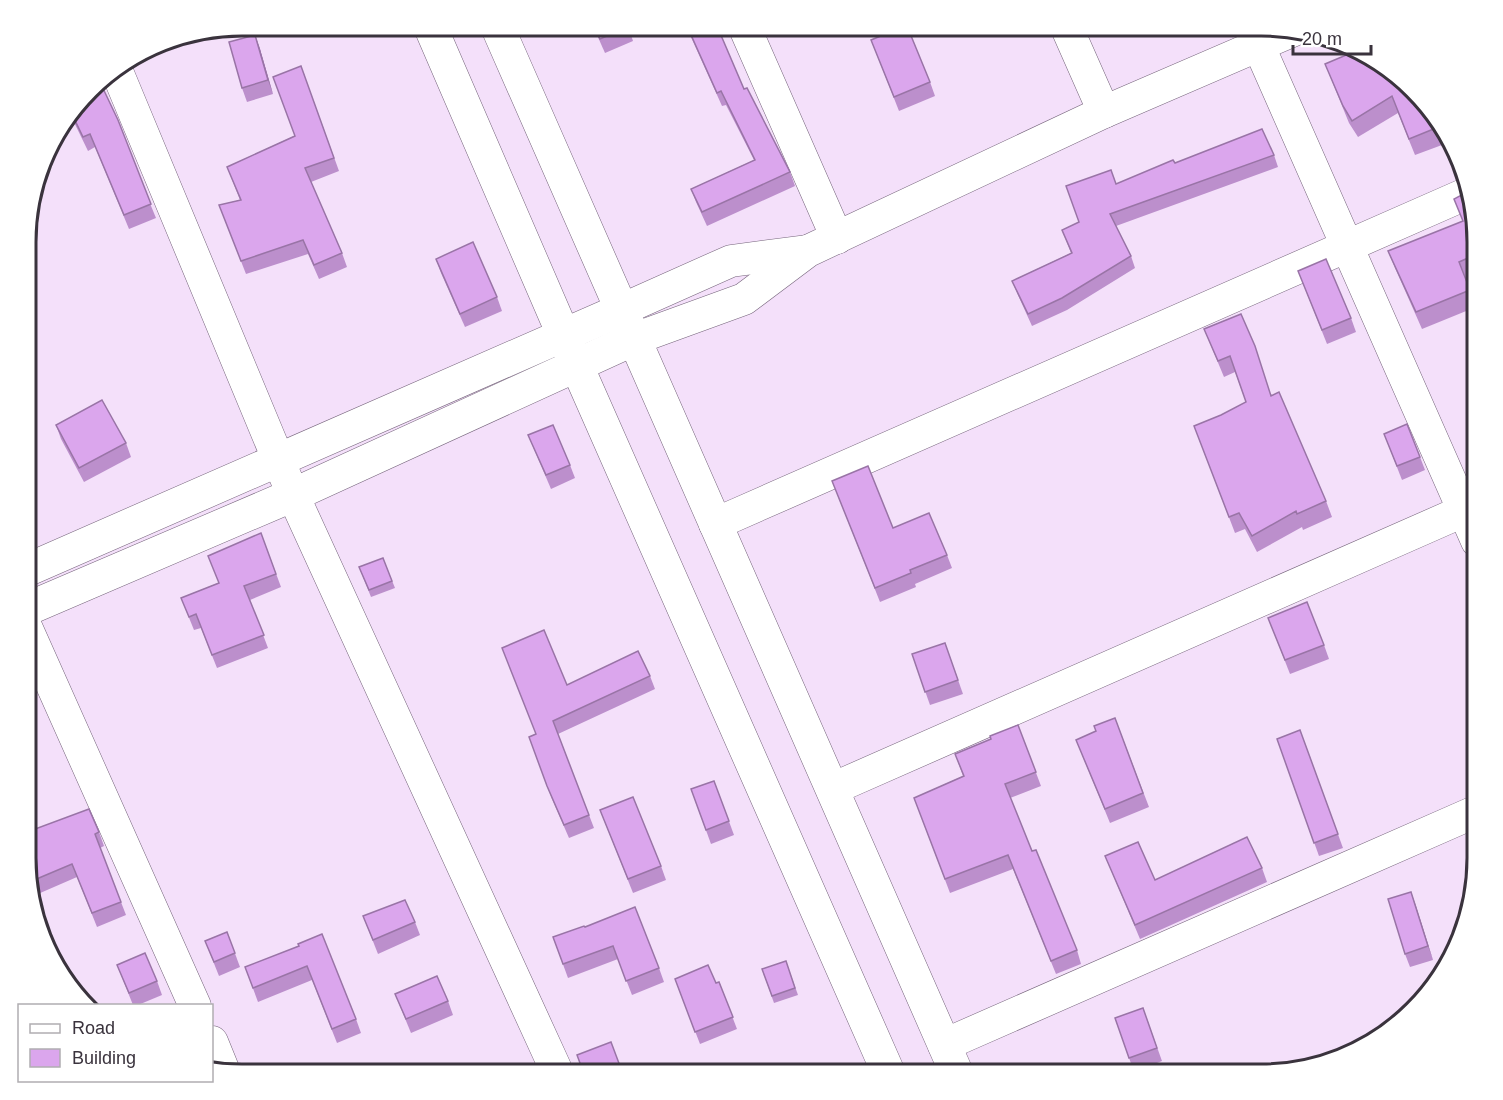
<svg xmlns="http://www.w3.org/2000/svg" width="1503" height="1100" viewBox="0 0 1503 1100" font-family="Helvetica,sans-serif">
<rect width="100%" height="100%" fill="#f4e0fa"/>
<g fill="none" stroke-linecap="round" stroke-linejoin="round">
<defs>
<g id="minor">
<path d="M744,26L837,238"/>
<path d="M1066,26L1104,112"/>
<path d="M1250,26L1477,541"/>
<path d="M116,69L293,495L558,1074"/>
<path d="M621,310L731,261L807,251"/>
<path d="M634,339L744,299L808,251L1104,112L1294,30"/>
<path d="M715,524L1468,193"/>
<path d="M27,629L195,1006"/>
<path d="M832,789L1477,505"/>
<path d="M212,1042L225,1074"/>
<path d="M944,1045L1477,811"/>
</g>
<g id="tertiary">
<path d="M430,26L576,364L889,1074"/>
<path d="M497,26L957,1074"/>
<path d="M27,570L621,310"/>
<path d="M27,609L293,495L634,339"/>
</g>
</defs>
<!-- minor casing -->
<use href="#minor" stroke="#75647b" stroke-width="33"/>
<!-- tertiary casing -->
<use href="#tertiary" stroke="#75647b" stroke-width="34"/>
<!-- minor -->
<use href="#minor" stroke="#fff" stroke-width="32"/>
<!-- tertiary -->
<use href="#tertiary" stroke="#fff" stroke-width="33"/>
</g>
<!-- wall -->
<g fill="#bc8fcc">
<path d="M593,26H628L633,41L605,53Z"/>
<path d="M686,26H717L744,89L790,172L795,186L707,226L696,202L691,189L754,160L726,105L722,106Z"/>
<path d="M1008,26H1023L1011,32Z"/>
<path d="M255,35L260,49L273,94L247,102L242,88Z"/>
<path d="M871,40L930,82L935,96L899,111Z"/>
<path d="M1358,50L1432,118L1442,145L1415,155L1398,113L1358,137L1349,123L1325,64Z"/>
<path d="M301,66L339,171L311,182L342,253L347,267L319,279L308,254L246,274L219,205L240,200L227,167L294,136Z"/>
<path d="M99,80L156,218L129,229L95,147L88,151L71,116Z"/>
<path d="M1274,155L1278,167L1116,226L1131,256L1135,268L1067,310L1032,326L1017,293L1012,281L1071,253L1062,230L1079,222L1116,184L1175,163Z"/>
<path d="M1477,228V274L1465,279L1476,307L1422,329L1395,268L1388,251Z"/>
<path d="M436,259L497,297L502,311L465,327L441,273Z"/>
<path d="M1298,271L1351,318L1356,332L1327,344Z"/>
<path d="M1204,329L1272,395L1326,501L1332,517L1303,530L1302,527L1257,552L1245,529L1235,533L1194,426L1221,415L1246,402L1235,372L1224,377Z"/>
<path d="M56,425L126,443L131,457L84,482L61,439Z"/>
<path d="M1384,434L1420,457L1425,470L1402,480Z"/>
<path d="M528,435L570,465L575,478L551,489Z"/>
<path d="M832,481L893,528L947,555L952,568L915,584L916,587L880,602Z"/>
<path d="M261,533L281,587L250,600L268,648L217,668L201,628L194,630L181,598L218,583Z"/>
<path d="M383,558L395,588L371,597L359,567Z"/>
<path d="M1268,618L1324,645L1329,659L1290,674Z"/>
<path d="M945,643L963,694L930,705L912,654Z"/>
<path d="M650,676L655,689L558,734L594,828L569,838L552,799L529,737L535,734L567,685Z"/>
<path d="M1115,718L1149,807L1110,823L1076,740L1096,731Z"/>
<path d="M1018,725L1041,786L1010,798L1032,851L1077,950L1081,964L1056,974L1013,869L950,893L914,798L963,776L955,754L991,739Z"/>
<path d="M1300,730L1343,848L1319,856L1277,739Z"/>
<path d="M714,781L734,835L711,844L691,789Z"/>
<path d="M600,810L661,866L666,880L633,893Z"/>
<path d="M27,832H99L104,846L100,848L126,915L97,927L77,877L31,897L27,886Z"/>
<path d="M1105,856L1155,880L1262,868L1267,882L1140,939Z"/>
<path d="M1411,892L1433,960L1410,967L1405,954Z"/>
<path d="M363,916L415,922L420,935L378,954Z"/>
<path d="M585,927L659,968L664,982L632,995L618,959L568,978L553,937Z"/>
<path d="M227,932L240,967L219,976L205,941Z"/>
<path d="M299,946L356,1019L361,1033L337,1043L312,980L258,1002L245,967Z"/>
<path d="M786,961L798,995L774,1003L762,969Z"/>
<path d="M117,965L157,981L162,995L138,1005H133Z"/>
<path d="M675,979L716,983L719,982L737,1029L700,1044Z"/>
<path d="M395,994L448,1001L453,1015L411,1033Z"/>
<path d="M1143,1008L1162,1061L1134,1072L1115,1018Z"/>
</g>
<!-- shaded-wall -->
<g fill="#9974a6">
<path d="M255,35L260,49L273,94L268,80Z"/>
<path d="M1411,892L1416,906L1433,960L1428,946Z"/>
</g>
<!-- building -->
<g fill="#dba6ed" stroke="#9974a6" stroke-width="1.5">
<path d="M594,26H628V27L600,39Z"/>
<path d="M687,26H717L744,89L747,88L790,172L702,212L691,189L755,160L721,91L717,93Z"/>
<path d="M905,26H907L930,82L894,97L871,40Z"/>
<path d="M255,35L268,80L242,88L229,42Z"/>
<path d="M1358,50L1393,70L1432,118L1436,128L1409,139L1392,96L1352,121L1343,106L1325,64Z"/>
<path d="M301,66L334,158L305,168L342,253L314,265L303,240L241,261L219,205L241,200L227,167L295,136L273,77Z"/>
<path d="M99,80L118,120L151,204L124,215L90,134L83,137L72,114Z"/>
<path d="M1262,129L1274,155L1110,214L1131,256L1062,298L1028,314L1012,281L1072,253L1062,230L1079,222L1066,186L1111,170L1116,184L1173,160L1175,163Z"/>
<path d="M1467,192L1477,228V254L1459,262L1470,290L1416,312L1388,251L1463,221L1454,199Z"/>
<path d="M473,242L497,297L460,314L436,259Z"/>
<path d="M1326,259L1351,318L1322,330L1298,271Z"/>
<path d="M1241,314L1255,346L1271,396L1279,392L1326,501L1297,514L1296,511L1252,536L1239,513L1229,517L1194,426L1221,415L1246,402L1230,356L1218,361L1204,329Z"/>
<path d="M102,400L126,443L79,468L56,425Z"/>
<path d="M1407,424L1420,457L1397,466L1384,434Z"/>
<path d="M553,425L570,465L546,475L528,435Z"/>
<path d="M868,466L893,528L929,513L947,555L910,570L911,573L875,588L832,481Z"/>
<path d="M261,533L276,574L244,586L264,635L212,655L196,614L189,617L181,598L219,583L208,556Z"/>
<path d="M383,558L392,581L369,590L359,567Z"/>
<path d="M1307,602L1324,645L1285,660L1268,618Z"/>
<path d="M544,630L567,685L638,651L650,676L553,721L589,815L564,825L547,786L529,737L536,734L502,648Z"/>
<path d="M945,643L958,680L925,692L912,654Z"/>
<path d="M1115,718L1143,793L1105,809L1076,740L1096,731L1094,726Z"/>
<path d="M1018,725L1036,772L1005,784L1032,851L1036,850L1077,950L1051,961L1008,855L945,879L914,798L964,776L955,754L991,739L990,736Z"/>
<path d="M1300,730L1338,834L1314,843L1277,739Z"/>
<path d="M714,781L729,821L706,830L691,789Z"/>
<path d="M633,797L661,866L628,879L600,810Z"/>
<path d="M89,809L99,832L95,834L121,902L92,913L72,864L27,883V832Z"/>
<path d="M1247,837L1262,868L1135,925L1105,856L1138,842L1155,880Z"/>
<path d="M1411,892L1428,946L1405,954L1388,899Z"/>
<path d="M405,900L415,922L373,940L363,916Z"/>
<path d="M635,907L659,968L626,981L613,946L563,964L553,937L584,926L585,927Z"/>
<path d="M227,932L235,953L214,962L205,941Z"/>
<path d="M322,934L356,1019L332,1029L307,966L253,988L245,967L299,946L298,944Z"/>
<path d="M145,953L157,981L129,993L117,965Z"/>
<path d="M786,961L795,988L772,996L762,969Z"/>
<path d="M708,965L716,983L719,982L733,1017L695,1032L675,979Z"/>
<path d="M437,976L448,1001L406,1019L395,994Z"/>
<path d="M1143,1008L1157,1048L1129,1058L1115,1018Z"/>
<path d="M611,1042L623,1074H584L577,1055Z"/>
</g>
<!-- crop -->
<path d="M0 0H1503V1100H0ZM242 36H1261A206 206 0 0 1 1467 242V858A206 206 0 0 1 1261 1064H242A206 206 0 0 1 36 858V242A206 206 0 0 1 242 36Z" fill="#fff" fill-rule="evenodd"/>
<path fill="none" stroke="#3a333d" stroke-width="3" d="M242 36H1261A206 206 0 0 1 1467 242V858A206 206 0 0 1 1261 1064H242A206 206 0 0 1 36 858V242A206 206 0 0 1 242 36Z"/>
<!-- legend -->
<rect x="18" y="1004" width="195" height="78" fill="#ffffff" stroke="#b0adb1" stroke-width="1.5"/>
<rect x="30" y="1024" width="30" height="9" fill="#ffffff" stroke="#b0adb1" stroke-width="1.5"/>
<text x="72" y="1034" font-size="18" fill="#3a333d">Road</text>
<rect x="30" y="1049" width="30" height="18" fill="#dba6ed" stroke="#b0adb1" stroke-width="1.5"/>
<text x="72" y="1064" font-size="18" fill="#3a333d">Building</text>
<!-- scale -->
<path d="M1293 45v9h78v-9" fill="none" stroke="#3a333d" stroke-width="3"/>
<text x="1302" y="45" font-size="18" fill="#3a333d" stroke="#ffffff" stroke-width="4.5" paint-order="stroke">20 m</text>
</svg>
